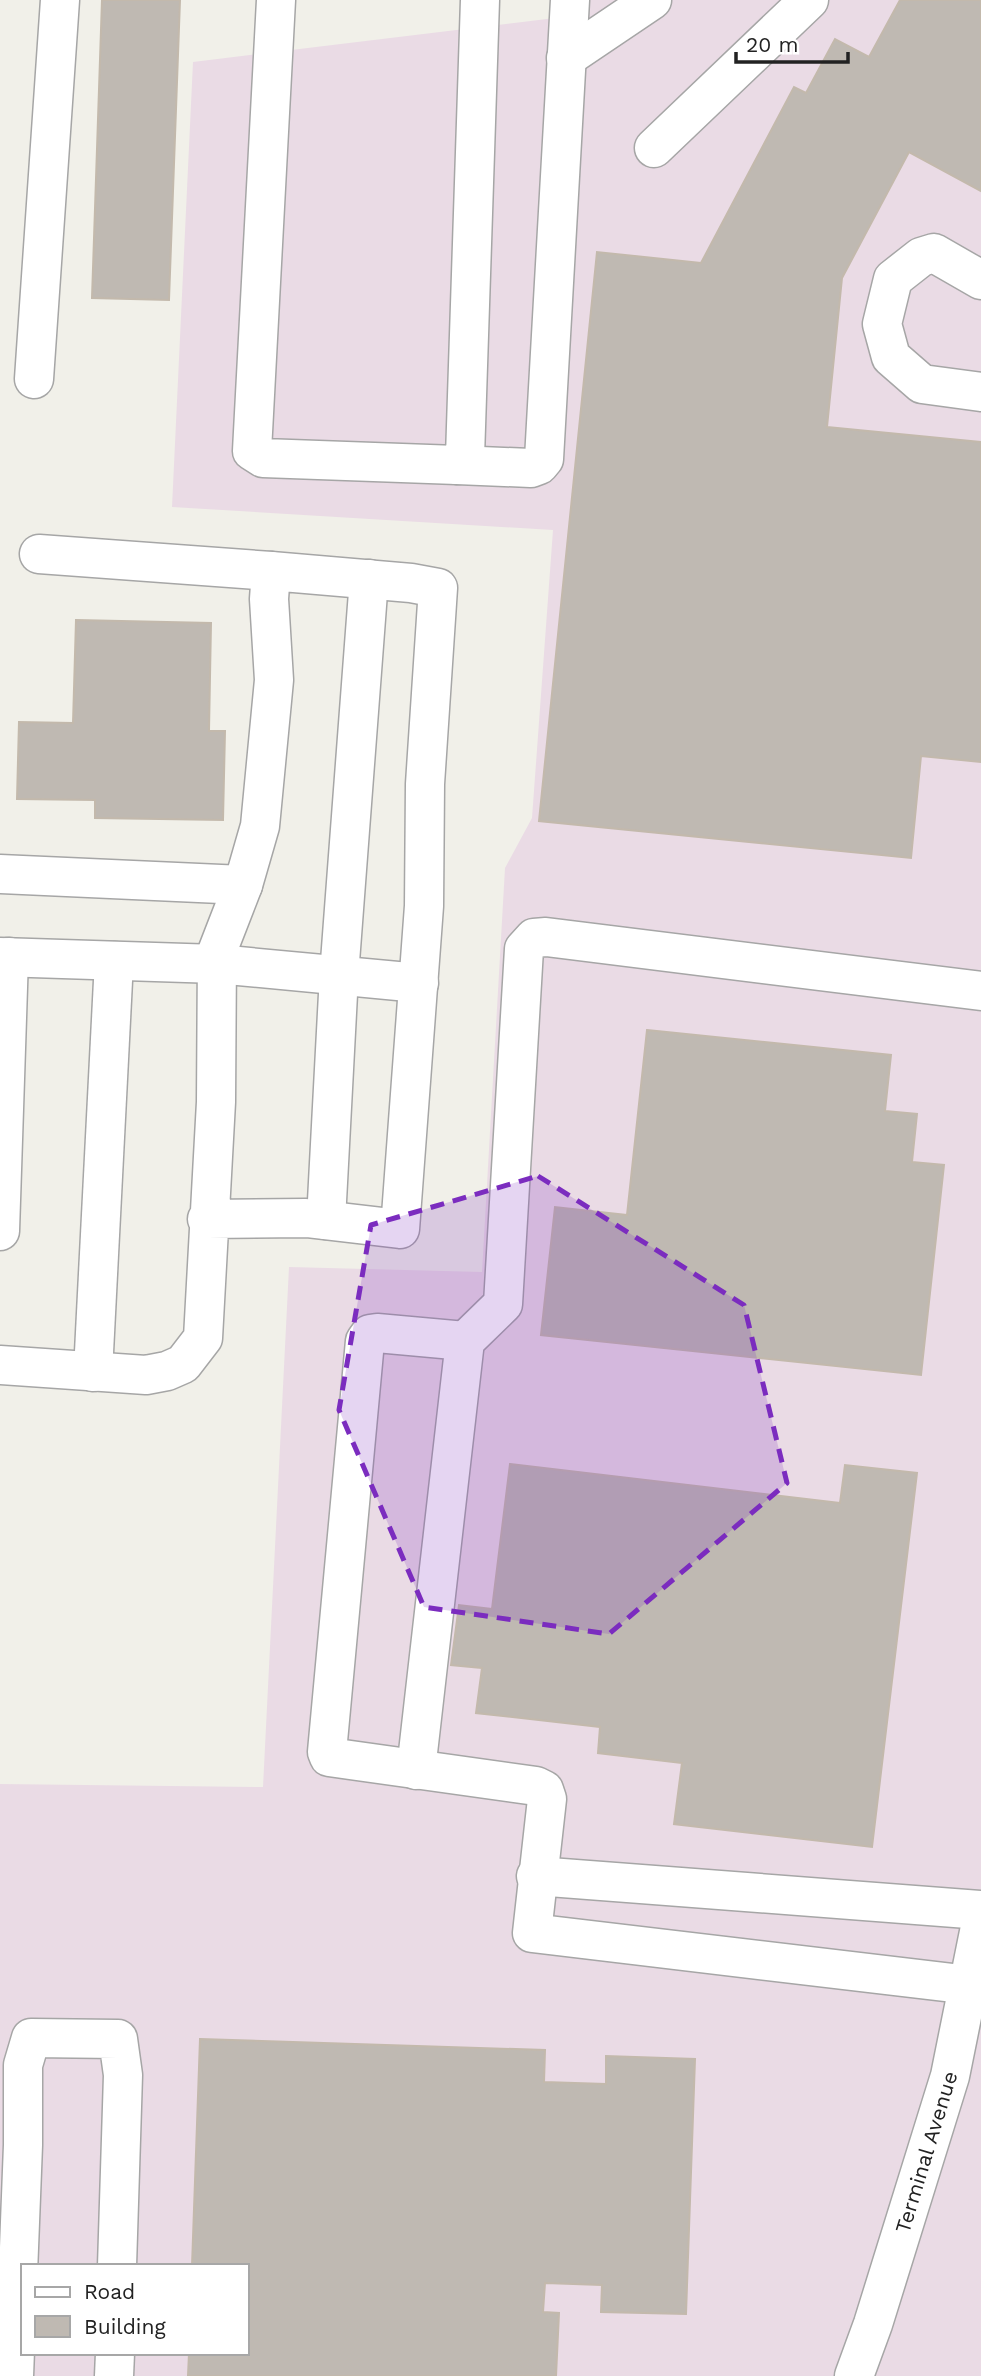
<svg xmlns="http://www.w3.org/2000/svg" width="981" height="2376" viewBox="0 0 981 2376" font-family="'Work Sans',sans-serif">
<rect width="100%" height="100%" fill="#f1f0e9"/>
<!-- industrial -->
<path fill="#eadbe5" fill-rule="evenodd" d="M574,0H981V2376H0V1784L263,1787L289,1267L482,1272L505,868L532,818L553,530L172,507L193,62L555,18ZM23,2266H247V2353H23Z"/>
<!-- building -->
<g fill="#bfb9b2" stroke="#c3b9ac" stroke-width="2">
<path d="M102,0H180L169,300L92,298Z"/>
<path d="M900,0H981V191L909,152L842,278L827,427L981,442V762L921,756L911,858L539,821L597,252L701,263L794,87L806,93L835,39L869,57Z"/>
<path d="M76,620L211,623L209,731H225L223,820L95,818V800L17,799L19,722L73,723Z"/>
<path d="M647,1030L891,1055L885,1111L917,1114L912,1162L944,1165L921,1375L541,1335L555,1207L627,1215Z"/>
<path d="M510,1464L840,1503L845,1465L917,1473L872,1847L674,1824L682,1763L598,1753L600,1727L476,1713L482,1668L451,1665L459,1605L492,1609Z"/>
<path d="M200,2039L545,2050L544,2082L606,2084V2056L695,2059L686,2314L601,2312L602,2285L545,2283L543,2312L559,2313L556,2376H188L189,2353H247V2266H192Z"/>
</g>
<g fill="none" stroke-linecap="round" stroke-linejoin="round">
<defs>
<g id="minor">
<path d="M276,0L252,451L263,458L457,465L465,457L480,0"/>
<path d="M566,58L652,0"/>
<path d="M654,148L809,0"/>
<path d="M981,280L934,253L921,257L893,279L882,324L891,357L922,384L981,392"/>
<path d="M34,379L60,0"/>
<path d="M457,465L531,468L539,465L544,459L570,0"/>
<path d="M39,554L271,571"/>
<path d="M0,874L243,885"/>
<path d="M0,957L217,964L419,983"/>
<path d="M326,1220L339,975L369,579"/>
<path d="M0,1231L9,957"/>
<path d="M465,1341L377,1333L370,1334L365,1341L327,1752L329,1757L536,1786L544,1790L547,1799L532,1933L970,1985"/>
<path d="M0,1365L146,1375L167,1371L183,1364L203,1338L216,1102L217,952L243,885L260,826L274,680L269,599L271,571L411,583L438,588L425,784L424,906L400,1229L306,1218L207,1219"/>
<path d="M93,1372L114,961"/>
<path d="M416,1770L465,1341L503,1304L524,949L534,938L546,937L981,991"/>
<path d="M536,1876L981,1910"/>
<path d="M14,2376L23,2145V2065L31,2038L118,2039L123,2075L117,2266"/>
<path d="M114,2376L115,2353"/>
<path d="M854,2376L873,2324L950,2076L981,1922"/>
</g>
</defs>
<!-- minor casing -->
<use href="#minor" stroke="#a6a6a6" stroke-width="41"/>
<!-- minor -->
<use href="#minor" stroke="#fff" stroke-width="38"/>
</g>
<!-- marked area -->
<path fill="#7b2cbf" fill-opacity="0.2" stroke="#7b2cbf" stroke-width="5" stroke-dasharray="14 9" stroke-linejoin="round" d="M538,1176L744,1305L787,1483L609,1634L424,1607L339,1410L371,1225Z"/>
<g text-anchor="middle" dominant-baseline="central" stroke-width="5" stroke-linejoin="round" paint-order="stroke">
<!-- street labels -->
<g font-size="21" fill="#222" stroke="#fff">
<text transform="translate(926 2152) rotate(-73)">Terminal Avenue</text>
</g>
</g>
<!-- legend -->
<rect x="21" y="2264" width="228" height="91" fill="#ffffff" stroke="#a7a7a7" stroke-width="2"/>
<rect x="35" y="2287" width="35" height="10" fill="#ffffff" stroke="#a7a7a7" stroke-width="2"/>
<text x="84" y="2299" font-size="21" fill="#222222">Road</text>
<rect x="35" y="2316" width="35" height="21" fill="#bfb9b2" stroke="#a7a7a7" stroke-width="2"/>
<text x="84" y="2334" font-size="21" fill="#222222">Building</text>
<!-- scale -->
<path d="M736 52v10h112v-10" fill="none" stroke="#222222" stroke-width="3.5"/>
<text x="746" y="52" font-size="21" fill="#222222" stroke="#ffffff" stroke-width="5" paint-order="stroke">20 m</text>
</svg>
